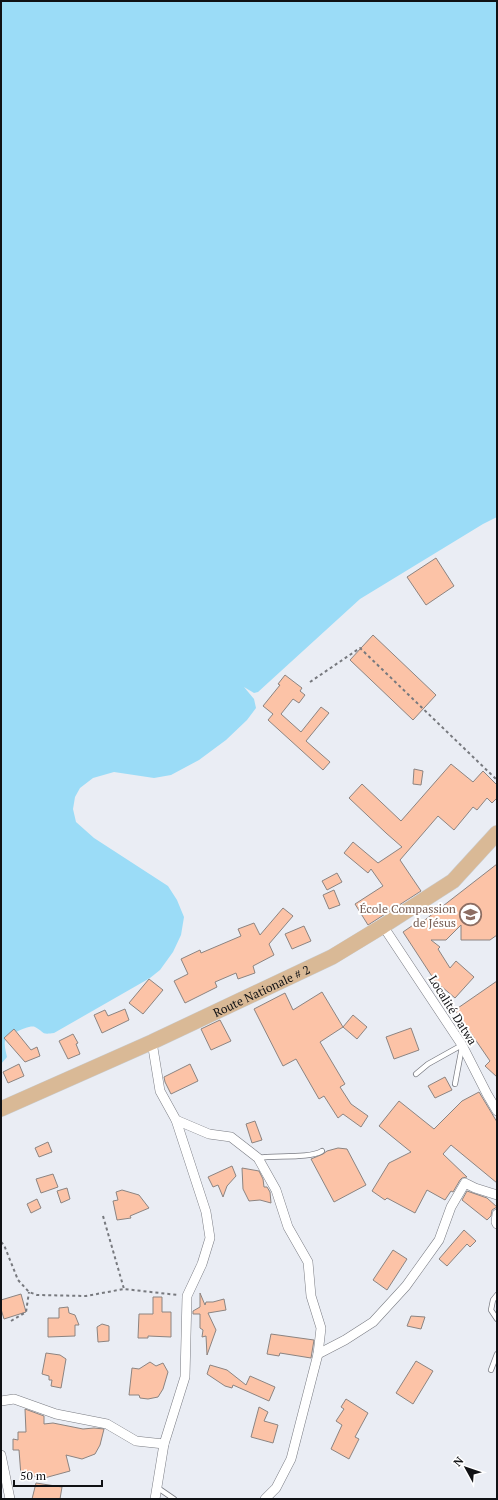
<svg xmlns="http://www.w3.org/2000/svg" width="498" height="1500" viewBox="0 0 498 1500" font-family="'PT Serif',serif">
<rect width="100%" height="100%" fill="#eaedf4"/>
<!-- water -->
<path fill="#9bdcf7" d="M1,1H497V517L483,524L360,599L258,692L254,693L244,687L254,699L256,708L247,720L226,740L199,760L171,775L154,778L114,772L93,778L80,788L75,797L73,809L76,822L94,838L168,886L177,900L184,917L181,935L173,952L160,970L150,978L54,1033C40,1035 45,1032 35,1027C29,1024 6,1036 5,1041C4,1046 6,1052 7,1057L1,1064Z"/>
<!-- building -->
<g fill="#fcc3a7" stroke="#8c8481">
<path d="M436,558L454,586L426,605L407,577Z"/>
<path d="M373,635L436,695L413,720L350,660Z"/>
<path d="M285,675L302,688L300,691L305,695L299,703L293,699L281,714L301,732L321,707L329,713L306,741L330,762L323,770L268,720L273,714L263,706L280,685L278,684Z"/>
<path d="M451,764L473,782L483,771L497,785V798L492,803L487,798L477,810L473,807L454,830L438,816L400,860L421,891L368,925L355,904L383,886L371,869L368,873L344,853L353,842L378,863L402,847L386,833L349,798L362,784L401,821Z"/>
<path d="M414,769L423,771L421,785L413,784Z"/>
<path d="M497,864V935L490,940H461V925L446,940H431L440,947L438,949L450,968L456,961L474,977L455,998L435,981L403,932L419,921L421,923Z"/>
<path d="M337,873L342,882L327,890L322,881Z"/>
<path d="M334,890L340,905L329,909L323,895Z"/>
<path d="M283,908L293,916L269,944L274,955L253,966L255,973L238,979L236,973L215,982L217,987L185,1003L174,981L188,974L181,959L200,950L201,953L241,936L238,929L254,923L260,935Z"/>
<path d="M304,926L311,941L292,949L285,934Z"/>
<path d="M149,979L163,990L143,1014L129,1003Z"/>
<path d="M497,981V1077L485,1066L490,1061L455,1010Z"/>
<path d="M322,992L343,1027L320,1042L345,1084L340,1087L351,1104L368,1116L361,1127L343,1114L338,1118L324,1096L319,1099L296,1059L283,1066L254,1009L285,993L293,1010Z"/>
<path d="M125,1009L129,1020L102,1033L94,1015L105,1010L108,1016Z"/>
<path d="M353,1015L367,1027L357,1039L343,1027Z"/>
<path d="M220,1020L231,1041L211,1050L201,1029Z"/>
<path d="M411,1028L419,1050L394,1059L386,1037Z"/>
<path d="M14,1029L31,1050L37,1047L40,1056L25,1062L4,1038Z"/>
<path d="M73,1034L78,1043L76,1044L80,1054L68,1059L59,1041Z"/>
<path d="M19,1064L24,1076L8,1083L3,1072Z"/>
<path d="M190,1064L198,1081L171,1094L165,1082L164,1077Z"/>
<path d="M445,1077L452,1090L435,1098L428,1086Z"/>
<path d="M479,1092L497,1122V1183L451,1145L443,1154L467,1177L462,1178L460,1180L453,1192L451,1191L445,1200L427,1190L415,1213L387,1198L385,1200L372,1191L389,1163L411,1152L379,1126L399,1101L434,1129L462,1101Z"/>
<path d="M255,1121L262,1140L252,1143L246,1124Z"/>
<path d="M48,1142L52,1152L39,1157L35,1148Z"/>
<path d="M338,1148L347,1149L366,1185L334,1202L311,1159L323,1154L327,1151Z"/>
<path d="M232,1166L236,1176L227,1186L223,1197L218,1185L213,1187L208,1177Z"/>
<path d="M242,1168L259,1171L263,1179L264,1187H267L270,1192L271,1203L260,1200L249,1201L243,1189Z"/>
<path d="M53,1174L58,1187L41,1193L36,1179Z"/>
<path d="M67,1188L70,1199L61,1203L57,1191Z"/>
<path d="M122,1190L139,1195L149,1208L130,1216L131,1218L117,1220L113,1201L118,1200L116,1192Z"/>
<path d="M467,1191L487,1198L497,1207L492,1210L491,1216L487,1220L462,1200Z"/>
<path d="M37,1199L41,1208L31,1213L27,1204Z"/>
<path d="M464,1230L476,1241L470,1247L467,1244L447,1266L439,1259Z"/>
<path d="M393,1250L407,1259L387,1290L373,1280Z"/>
<path d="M200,1293L205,1305L206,1302H213L224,1299L226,1310L208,1313L216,1330L207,1355L206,1336L202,1337L203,1330L200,1328V1314H193V1311L200,1307Z"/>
<path d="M21,1294L26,1312L4,1319L1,1309V1300Z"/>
<path d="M153,1297H162V1312H171V1337L148,1336V1338H138L139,1314H153Z"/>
<path d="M68,1307L69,1313L75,1315L79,1325H75V1336L48,1337V1318H59V1308Z"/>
<path d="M411,1316L425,1317L421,1329L407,1326Z"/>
<path d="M102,1324L109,1326V1341L98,1342L97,1327Z"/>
<path d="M271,1334L314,1340L311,1358L280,1353L279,1356L267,1354Z"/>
<path d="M46,1353L60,1355L66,1359L61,1388L51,1386L52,1380H49V1376L42,1374Z"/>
<path d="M416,1361L433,1371L413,1404L396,1393Z"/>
<path d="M150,1362L156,1366L163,1363L168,1372L163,1389L158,1397L148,1399L140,1398L139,1395H129L132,1368L139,1369Z"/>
<path d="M210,1365L227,1370L246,1385L250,1376L275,1387L269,1401L233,1385L232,1388L225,1386L207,1374Z"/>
<path d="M346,1399L368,1413L355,1437L359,1439L349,1459L331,1449L342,1425L336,1421L344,1409L341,1407Z"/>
<path d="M259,1407L268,1412L264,1421L278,1425L273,1443L251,1437Z"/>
<path d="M25,1409L44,1416V1424L53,1423L83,1429L94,1428L104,1429L100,1445L95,1454L82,1459L66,1455L70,1471L37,1480L38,1476H21L19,1450H13V1439L18,1440V1432H26Z"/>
<path d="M36,1483L62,1487L60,1499H32Z"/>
</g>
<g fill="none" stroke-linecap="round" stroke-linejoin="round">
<defs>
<g id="service">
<path d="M416,1074L428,1064L462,1045"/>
<path d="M455,1084L462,1047"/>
<path d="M258,1158C275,1155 309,1159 322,1151"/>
<path d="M497,1295L493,1300L491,1310L497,1319"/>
<path d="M491,1370L497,1354"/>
<path d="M158,1488L174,1499"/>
</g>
<g id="minor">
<path d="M383,926L462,1045L487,1094L497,1111"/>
<path d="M152,1042L160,1091L176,1120L206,1212L210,1238L202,1264L187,1296L185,1377L164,1444L155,1499"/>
<path d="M176,1120L209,1134L231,1137L258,1158L276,1190L288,1227L308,1262L311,1296L321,1328L318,1354L291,1459L276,1488L265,1499"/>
<path d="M497,1214L496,1222L497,1224"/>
<path d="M318,1354L345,1340L373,1322L406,1286L439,1240L451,1207L465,1183L475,1188L497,1195"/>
<path d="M1,1401L14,1399L56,1414L107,1424L136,1441L164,1444"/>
<path d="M1,1455L10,1499"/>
</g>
<g id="primary">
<path id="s1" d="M1,1109L152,1042L332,957L383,926L453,881L497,833"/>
</g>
</defs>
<!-- service casing -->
<use href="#service" stroke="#7a7c83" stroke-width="6"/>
<!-- minor casing -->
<use href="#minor" stroke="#7a7c83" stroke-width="10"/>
<!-- primary casing -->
<use href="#primary" stroke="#cacbcb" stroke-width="16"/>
<!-- path -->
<g stroke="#77797e" stroke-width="2" stroke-dasharray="3 3" stroke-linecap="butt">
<path d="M310,682L360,648L497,780"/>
<path d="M103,1216L124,1289"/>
<path d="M1,1242L4,1245L18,1280L29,1292L37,1295L86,1296L124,1289L178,1295"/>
<path d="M11,1321L26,1312L29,1292"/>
</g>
<!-- service -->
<use href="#service" stroke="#fff" stroke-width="4.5"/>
<!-- minor -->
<use href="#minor" stroke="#fff" stroke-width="9"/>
<!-- primary -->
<use href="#primary" stroke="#d9b996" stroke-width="15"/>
</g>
<!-- icons -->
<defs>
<symbol id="school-ring" viewBox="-11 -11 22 22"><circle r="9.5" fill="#fff" stroke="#8d6e63" stroke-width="1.5"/><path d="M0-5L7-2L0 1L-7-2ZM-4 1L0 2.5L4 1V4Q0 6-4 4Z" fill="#8d6e63"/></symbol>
</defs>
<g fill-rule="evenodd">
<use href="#school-ring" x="458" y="902" width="25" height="25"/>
</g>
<g text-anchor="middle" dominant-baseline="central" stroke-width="4" stroke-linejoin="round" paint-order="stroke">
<!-- education labels -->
<g font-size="12" fill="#785e54" stroke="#fff" text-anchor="end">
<text x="456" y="908">École Compassion<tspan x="456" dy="14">de Jésus</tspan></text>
</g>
<!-- street labels -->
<g font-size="12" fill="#101114" stroke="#fff">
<text stroke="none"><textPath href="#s1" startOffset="286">Route Nationale # 2</textPath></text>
<text transform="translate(453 1010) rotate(58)">Localité Datwa</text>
</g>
</g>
<!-- border -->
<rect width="498" height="1500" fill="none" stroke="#101114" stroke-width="4"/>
<!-- north arrow -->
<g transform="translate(466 1468) rotate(310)" stroke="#ffffff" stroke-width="3" paint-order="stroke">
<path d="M0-3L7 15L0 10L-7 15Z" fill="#101114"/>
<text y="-6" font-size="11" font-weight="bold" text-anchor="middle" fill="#101114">N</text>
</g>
<!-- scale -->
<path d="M14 1480v6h88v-6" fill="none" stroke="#101114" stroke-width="2"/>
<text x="20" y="1480" font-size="12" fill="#101114" stroke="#ffffff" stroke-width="3" paint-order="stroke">50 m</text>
</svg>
